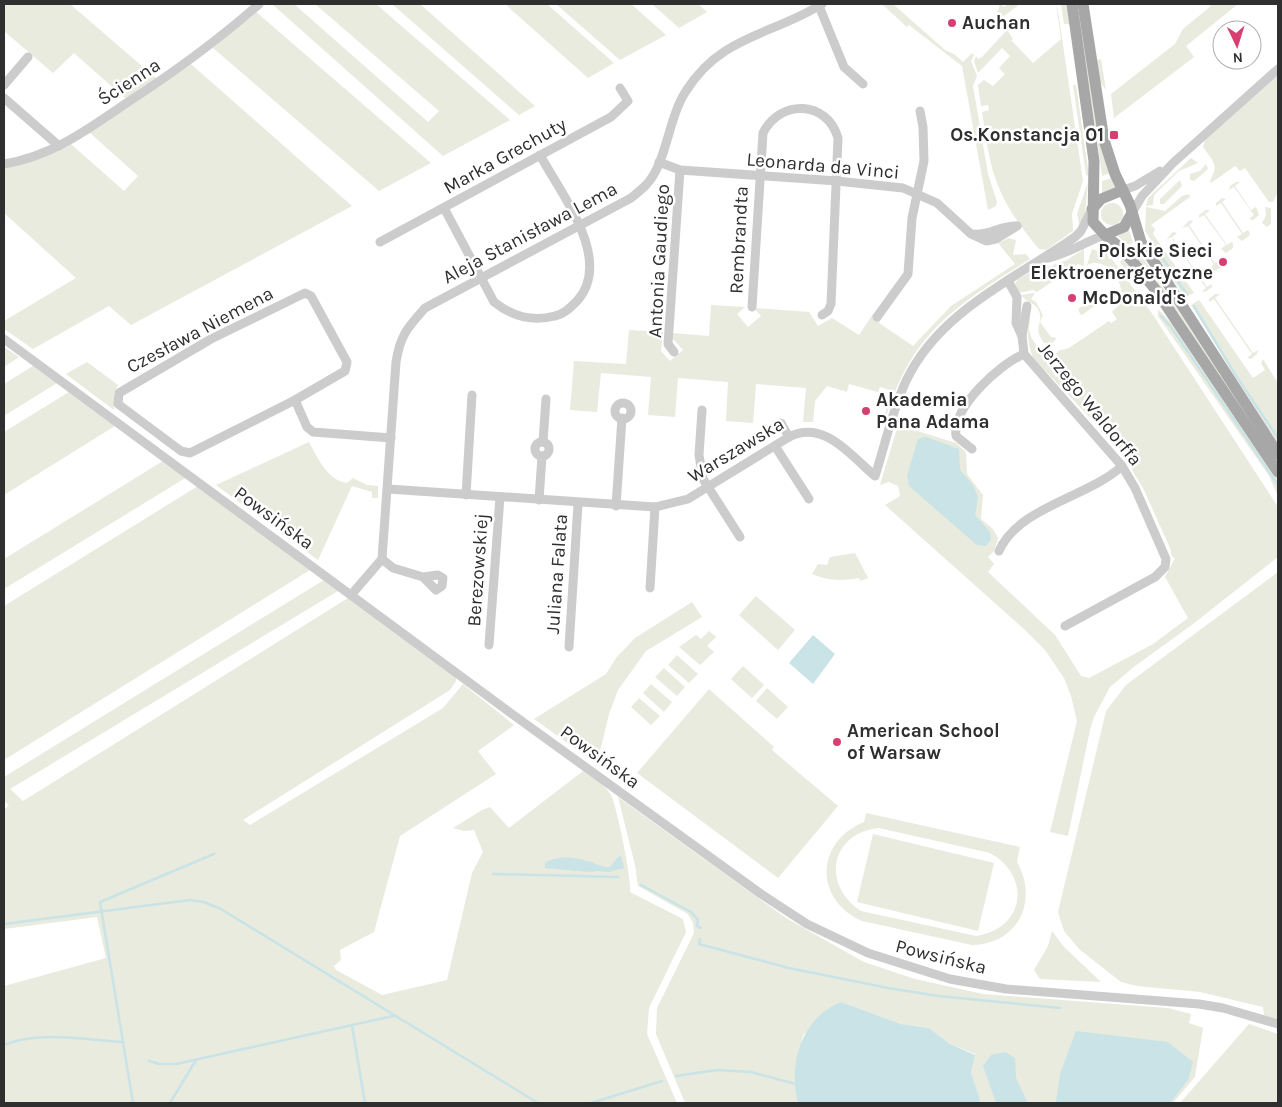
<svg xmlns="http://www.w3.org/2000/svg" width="1282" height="1107" viewBox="0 0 1282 1107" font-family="Karla,sans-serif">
<rect width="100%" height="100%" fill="#fff"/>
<!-- green -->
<g fill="#e8ebde" fill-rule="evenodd">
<path d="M4,4H70L157,79L127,100L74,53L53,73L4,31Z"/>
<path d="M272,4H294L428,122L439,111L315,4H376L510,120L443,156Z"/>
<path d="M392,4H420L535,106L519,115Z"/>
<path d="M505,4H547L614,63L588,78Z"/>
<path d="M556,4H631L666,35L620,60Z"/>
<path d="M652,4H698L707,12L679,28Z"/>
<path d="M882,4H893L945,50L954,54L963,62L972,53L974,55L971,61L977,76L973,86L988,174L997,202L996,206L988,210L962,66L909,25L907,27Z"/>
<path d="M1000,4L1004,7L1008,4H1020L1000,19L1013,39L1011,40L1033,63L1061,39L1056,4L1058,11L1083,181L1072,214L1073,231L1046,250L1039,249C1022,228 1005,207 996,180C988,159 986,135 982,112L989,110L988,105L981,106L978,85L984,80L993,86L1005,74L999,68L1010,56L1002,48L978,73L974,61L976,56L978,59L982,57L1006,31L995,20Z"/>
<path d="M1061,4H1068L1069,24H1064Z"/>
<path d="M1077,4L1110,173L1102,176L1100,160Z"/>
<path d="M1209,4H1238L1186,46L1194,57L1114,118L1118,151L1111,94L1175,44L1183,29L1211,6Z"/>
<path d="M255,11L431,163L379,191L213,48Z"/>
<path d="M1101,59L1106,90L1100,82L1097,60Z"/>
<path d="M191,64L352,206L131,325L109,306L33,349L4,329V321L76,278L4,213V168L71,144L124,191L138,176L89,132Z"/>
<path d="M1278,74V192L1273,202H1269L1245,168L1240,171L1235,166L1211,183L1210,181C1219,164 1214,163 1203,147L1205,140Z"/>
<path d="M1073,85H1076L1089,176L1086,175Z"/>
<path d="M1191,158L1198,163L1179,171L1154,195L1153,205L1146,206L1148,198Z"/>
<path d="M1206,164L1208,169L1194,181L1190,180V174L1200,171Z"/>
<path d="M1112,178L1116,187L1102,193V181Z"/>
<path d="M1180,180L1182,186L1164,204H1160V199Z"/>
<path d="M1088,182L1085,214L1080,228L1077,214Z"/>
<path d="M1236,182H1240L1235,186L1251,210L1256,207L1259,215L1253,220L1249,219L1254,215L1234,187L1229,190L1230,186Z"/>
<path d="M1189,194L1190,197L1151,225L1155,229L1153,234L1194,293L1185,297L1147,242L1151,240L1145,231L1146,207L1165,211L1182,196Z"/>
<path d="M1222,198L1226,199L1222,202L1243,233L1248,230L1250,233L1249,236L1242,241L1237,237L1242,234L1221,203L1216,206V203Z"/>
<circle cx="1112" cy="214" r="11"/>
<path d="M1265,207L1271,208V224L1267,227L1262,223L1266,215Z"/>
<path d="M1206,210H1210L1205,214L1227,245L1232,242L1233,244V248L1226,253L1221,249L1226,245L1204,215L1199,218V215Z"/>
<path d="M1190,220L1193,222L1189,225L1215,263L1220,260L1222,263L1221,267L1215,271L1210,268L1214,264L1188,226L1182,228Z"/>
<path d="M1129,230L1133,243L1128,245L1118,236Z"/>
<path d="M1173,232L1177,233L1172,237L1207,287L1212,284V287L1205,292L1202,291L1206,288L1171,237L1166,240Z"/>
<path d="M1009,238L1016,240L1013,255L1026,254L1030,259C956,306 912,331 885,420H883L892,391L880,387L878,392L849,384L847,392L827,386L815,401L813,422H803L806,388L756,384L753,423L726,421L728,382L678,378L675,417L648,415L651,377L601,373L597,412L570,410L574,361L626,364L629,330L663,332L661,351L670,361L683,350L673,339V333L709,336L711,305L745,307L737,314L748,327L761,316L754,308L809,312L818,326L832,318L859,335L873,314L881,319L879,323L913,346L951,306L1015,264L998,243Z"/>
<path d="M1136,247L1278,461V465L1131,249Z"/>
<path d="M1084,249V266L1078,264L1037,292L1033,290L1019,293L1015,285L1017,280L1032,271L1034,272L1067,260Z"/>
<path d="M1092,249L1107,254L1109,259L1111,258L1151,312L1278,507V557L1193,624L1135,666L1110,687L1094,717L1090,730L1068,836L1050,832L1077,721L1071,696L1064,678L1045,650L1025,630L885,505L900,496L898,486L889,482L880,485L898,425L956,443L966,452L967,474L983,495L981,519L993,529L998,538L994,551L988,557L994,564L988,572L1055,635L1081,676L1089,678L1153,644L1188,618L1165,577L1175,558L1172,557L1170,548L1144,490L1119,448L1033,358C1027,343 1027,328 1030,313L1029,330L1031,337L1056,377L1066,370L1056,354L1058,351L1069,348L1109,321L1111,323L1117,319L1112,312C1115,308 1121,306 1122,298C1123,280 1106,256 1087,265Z"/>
<path d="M1123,258L1139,280H1133L1120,262Z"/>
<path d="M1033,293H1035L1031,299L1036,302L1043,315L1040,322L1051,337L1057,338L1051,344L1044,343C1032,326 1044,324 1039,311C1036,303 1026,302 1021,295Z"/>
<path d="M1215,294H1220L1215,298L1253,353L1258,350L1257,354L1251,359L1247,358L1252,354L1214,299L1209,302V299Z"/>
<path d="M1093,298L1097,304L1082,315L1080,314L1078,309Z"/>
<path d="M1199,300L1253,378L1265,370L1261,363L1263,359L1278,383V445L1191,305Z"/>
<path d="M1158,309L1175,327L1278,480V496L1269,476L1158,316Z"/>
<path d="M4,347L19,357L4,367Z"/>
<path d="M87,362L118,385L114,393V410L66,374Z"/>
<path d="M33,366L57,383L4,416V384Z"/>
<path d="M69,392L115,426L4,495V432Z"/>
<path d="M309,442C317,457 328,481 347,483L353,478L367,485L378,486V498H372V492L352,486L318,560L216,485Z"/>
<path d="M163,461L187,477L4,589V559Z"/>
<path d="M198,486L310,570L4,760V606Z"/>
<path d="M855,553L868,578L860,581L859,578C841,581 829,581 812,574L818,564L827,565L830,557Z"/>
<path d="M1278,572V1020L1264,1015L1263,1007L1200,992L1137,986L1121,982L1079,949L1064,931L1058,912L1106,711L1126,685Z"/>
<path d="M324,580L338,591L10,789L23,801L348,598L456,677V681L450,690L243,820L250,825L443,708L463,684L514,725L478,751L496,774L400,836L374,932L340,950L341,960L334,966L336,970L382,995L447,980L472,873L483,852L474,830L464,831L453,828L482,810L490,807L509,828L583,771C593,778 607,786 612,797C617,809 632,880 630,892L683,919L686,932L649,1008L647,1034L677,1103H4V986L106,958L97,917L4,929V809L9,806L4,800V777Z"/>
<path d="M756,596L795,630L778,650L739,615Z"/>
<path d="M692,602L702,617L646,651L618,690L609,714L597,764L534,719L606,674L616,658L635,638Z"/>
<path d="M709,631L716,637L707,646L714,652L700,665L679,647L696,635L701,639Z"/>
<path d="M677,655L698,674L689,683L668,665Z"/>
<path d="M743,666L764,685L752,698L731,679Z"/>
<path d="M664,668L685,687L677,696L655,677Z"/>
<path d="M651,684L672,702L664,712L643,693Z"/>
<path d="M767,688L788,707L777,719L756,701Z"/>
<path d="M709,689L774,747L772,750L838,806L778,878L637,773Z"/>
<path d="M639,698L660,716L651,725L631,707Z"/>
<path d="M618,797L786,918L864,962L915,979L983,994L1168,1008L1191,1014L1189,1023L1203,1028L1195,1077L1173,1103H981L971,1072L975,1054L950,1044L929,1028L901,1024L841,1002L803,1035L795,1075L798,1103H685L656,1034L657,1008L694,933L693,923L688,914L638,886L635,865Z"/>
<path d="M866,813L1020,847L1017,862C1039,901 1018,944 972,945L862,921C814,900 815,842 864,822ZM879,828L990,853C1032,876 1025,929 976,936L861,911C821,885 830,833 879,828Z"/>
<path d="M873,834L994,863L978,931L857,902Z"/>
<path d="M1052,931L1064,947L1101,982L1040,979L1034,970L1048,946Z"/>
<path d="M1249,1024L1278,1034V1103H1180Z"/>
</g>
<!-- water -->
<g fill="#c9e3e7">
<path d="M926,437L959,449L960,470L973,485L978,497L975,515L990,532L991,539L986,546L977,545L909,486L907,476L918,439Z"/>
<path d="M813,635L835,654L813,684L789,663Z"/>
<path d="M621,856L624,868L609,872L597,871L589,872L545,868V863C557,855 573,857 587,861C595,862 601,868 610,867L618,857Z"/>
<path d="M841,1002L901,1024L929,1028L950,1044L975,1055L971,1072L981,1103H798C788,1064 801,1018 841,1002Z"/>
<path d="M1076,1031L1168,1042L1193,1062L1188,1080L1170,1103L1056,1102L1060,1074Z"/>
<path d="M1005,1052L1015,1058L1016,1078L1028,1103H996L983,1066L991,1055Z"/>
</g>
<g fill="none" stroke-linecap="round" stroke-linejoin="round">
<!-- stream -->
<g stroke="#c9e3e7" stroke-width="2.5">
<path d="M1162,257L1187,295"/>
<path d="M1194,306L1236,376L1278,438"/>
<path d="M1161,316L1171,327L1278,485"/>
<path d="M493,874L618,877"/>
<path d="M641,885L691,912L698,920L697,926L701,928"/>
<path d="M4,924L190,900L204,902L221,909L538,1103"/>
<path d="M700,939L699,944L789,968L888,988L938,996L1060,1008"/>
<path d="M352,1026L365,1103"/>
<path d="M4,1045C40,1030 85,1040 123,1042"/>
<path d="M149,1061L160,1064H176L393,1016"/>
<path d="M676,1076L717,1070L751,1072L796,1084"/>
<path d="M133,1103L100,902L214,854"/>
<path d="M170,1103L196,1060"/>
<path d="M591,1103L662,1081"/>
</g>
<!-- minor -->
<g stroke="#ccc" stroke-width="9">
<path d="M819,6L844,67L863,84"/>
<path d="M4,85L28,57"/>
<path d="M4,98L59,146"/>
<path d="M659,162L680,170L837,181L903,188L937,203L971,234L986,241L996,239L1017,226"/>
<path d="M4,164C50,157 87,130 125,104C173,73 217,41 259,4"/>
<path d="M1123,190L1135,186L1160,171"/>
<path d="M444,208L494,302C513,317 532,322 555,316C564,314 570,308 577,301C614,260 561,194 540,155"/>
<path d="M1132,213L1142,196L1173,163L1278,69"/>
<path d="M972,234C988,237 1000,225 1017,226"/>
<path d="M380,242L611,117L628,101L620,88"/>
<path d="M1044,259C1066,255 1084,242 1105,235"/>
<path d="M1008,281L1017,297L1016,323L1022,336L1024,354L1122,466L1135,488L1166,559L1165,567L1155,577L1065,626"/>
<path d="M305,293L311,296L347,362L345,371L295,400L190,453L181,451L118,404L119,393L211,339Z"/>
<path d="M752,307L763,133C780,99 827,100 838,138L831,304L828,311L822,315"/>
<path d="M877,317L908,274L912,218L924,161L923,127L920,111"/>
<path d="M1022,336L1027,306"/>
<path d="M4,339L512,714L761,894L807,924L868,953L950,979L1006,989L1199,1004L1223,1008L1278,1024"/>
<path d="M674,352L668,344L680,170"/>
<path d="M295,400L307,427L313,432L391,438"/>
<circle cx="623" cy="411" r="8"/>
<path d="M702,410L699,455L703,479L740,537"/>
<path d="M781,423L789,437"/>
<circle cx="542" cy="449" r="7"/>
<path d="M543,442L546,399"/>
<path d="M775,446L809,499"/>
<path d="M972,449L956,436C952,407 1000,364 1024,354"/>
<path d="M388,489L655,507L688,499L789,437C824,419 851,456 875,476C885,445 892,411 906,381C939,311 1015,279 1075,237L1081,231L1092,209"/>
<path d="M466,495L472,395"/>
<path d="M539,500L542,456"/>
<path d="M616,506L622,418"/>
<path d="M999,551C1018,507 1089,497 1122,466"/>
<path d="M382,559L393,568L423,577L436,590L442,586L443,578L438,575L423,577"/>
<path d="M650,588L655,507"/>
<path d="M351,595L382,559L396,362C400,336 407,328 425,308L631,198C636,194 641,190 646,185C667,163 668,118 686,91C721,35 773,35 822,4"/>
<path d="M489,645L500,497"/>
<path d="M569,647L578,504"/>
</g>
<!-- major -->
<g stroke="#a7a7a7" stroke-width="11">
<path d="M1072,4L1094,161L1093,222L1105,235L1124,251L1155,289L1278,472"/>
<path d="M1083,4L1104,140L1115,174L1130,205L1141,242L1278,454"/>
<path d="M1092,209L1101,199L1123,190"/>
<path d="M1105,235L1124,227L1132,213"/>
</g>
</g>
<!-- markers -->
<g fill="#d83f70" stroke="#fff" stroke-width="2">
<circle cx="952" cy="23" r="5"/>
<rect x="1109" y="130" width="10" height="10" rx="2.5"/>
<circle cx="1223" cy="262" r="5"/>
<circle cx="1072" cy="298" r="5"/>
<circle cx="866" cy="411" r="5"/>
<circle cx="837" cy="742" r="5"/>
</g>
<g text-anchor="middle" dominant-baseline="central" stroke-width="5" stroke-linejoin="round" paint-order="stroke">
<!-- poi labels -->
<g font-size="19" font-weight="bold" fill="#2f2f2f" stroke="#fff" text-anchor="start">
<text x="962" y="23">Auchan</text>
<text x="1104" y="135" text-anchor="end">Os.Konstancja 01</text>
<text x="1213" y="251" text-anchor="end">Polskie Sieci<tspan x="1213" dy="22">Elektroenergetyczne</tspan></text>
<text x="1082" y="298">McDonald's</text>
<text x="876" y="400">Akademia<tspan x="876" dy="22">Pana Adama</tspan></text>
<text x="847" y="731">American School<tspan x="847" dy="22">of Warsaw</tspan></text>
</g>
<!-- street labels -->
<g font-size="19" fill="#2f2f2f" stroke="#fff">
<text transform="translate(129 82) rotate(-33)">Ścienna</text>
<text transform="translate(505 156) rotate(-29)">Marka Grechuty</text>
<text transform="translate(823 166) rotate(5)">Leonarda da Vinci</text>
<text transform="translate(530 233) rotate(-28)">Aleja Stanisława Lema</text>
<text transform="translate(739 240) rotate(-87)">Rembrandta</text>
<text transform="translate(659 261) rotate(-87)">Antonia Gaudiego</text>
<text transform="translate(200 330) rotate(-28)">Czesława Niemena</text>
<text transform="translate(1090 404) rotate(51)">Jerzego Waldorffa</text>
<text transform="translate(736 450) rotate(-31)">Warszawska</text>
<text transform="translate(274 518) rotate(36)">Powsińska</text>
<text transform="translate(478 570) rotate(-86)">Berezowskiej</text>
<text transform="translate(557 574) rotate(-86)">Juliana Falata</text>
<text transform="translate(600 757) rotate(36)">Powsińska</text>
<text transform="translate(941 957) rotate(14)">Powsińska</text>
</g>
</g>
<!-- border -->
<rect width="1282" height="1107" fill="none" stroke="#2f2f2f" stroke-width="10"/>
<!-- north arrow -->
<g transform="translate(1237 45) rotate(176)"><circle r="24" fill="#ffffff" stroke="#acacac"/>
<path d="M0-4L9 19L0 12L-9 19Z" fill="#d83f70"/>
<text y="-8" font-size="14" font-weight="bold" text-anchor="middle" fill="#2f2f2f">N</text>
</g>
</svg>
